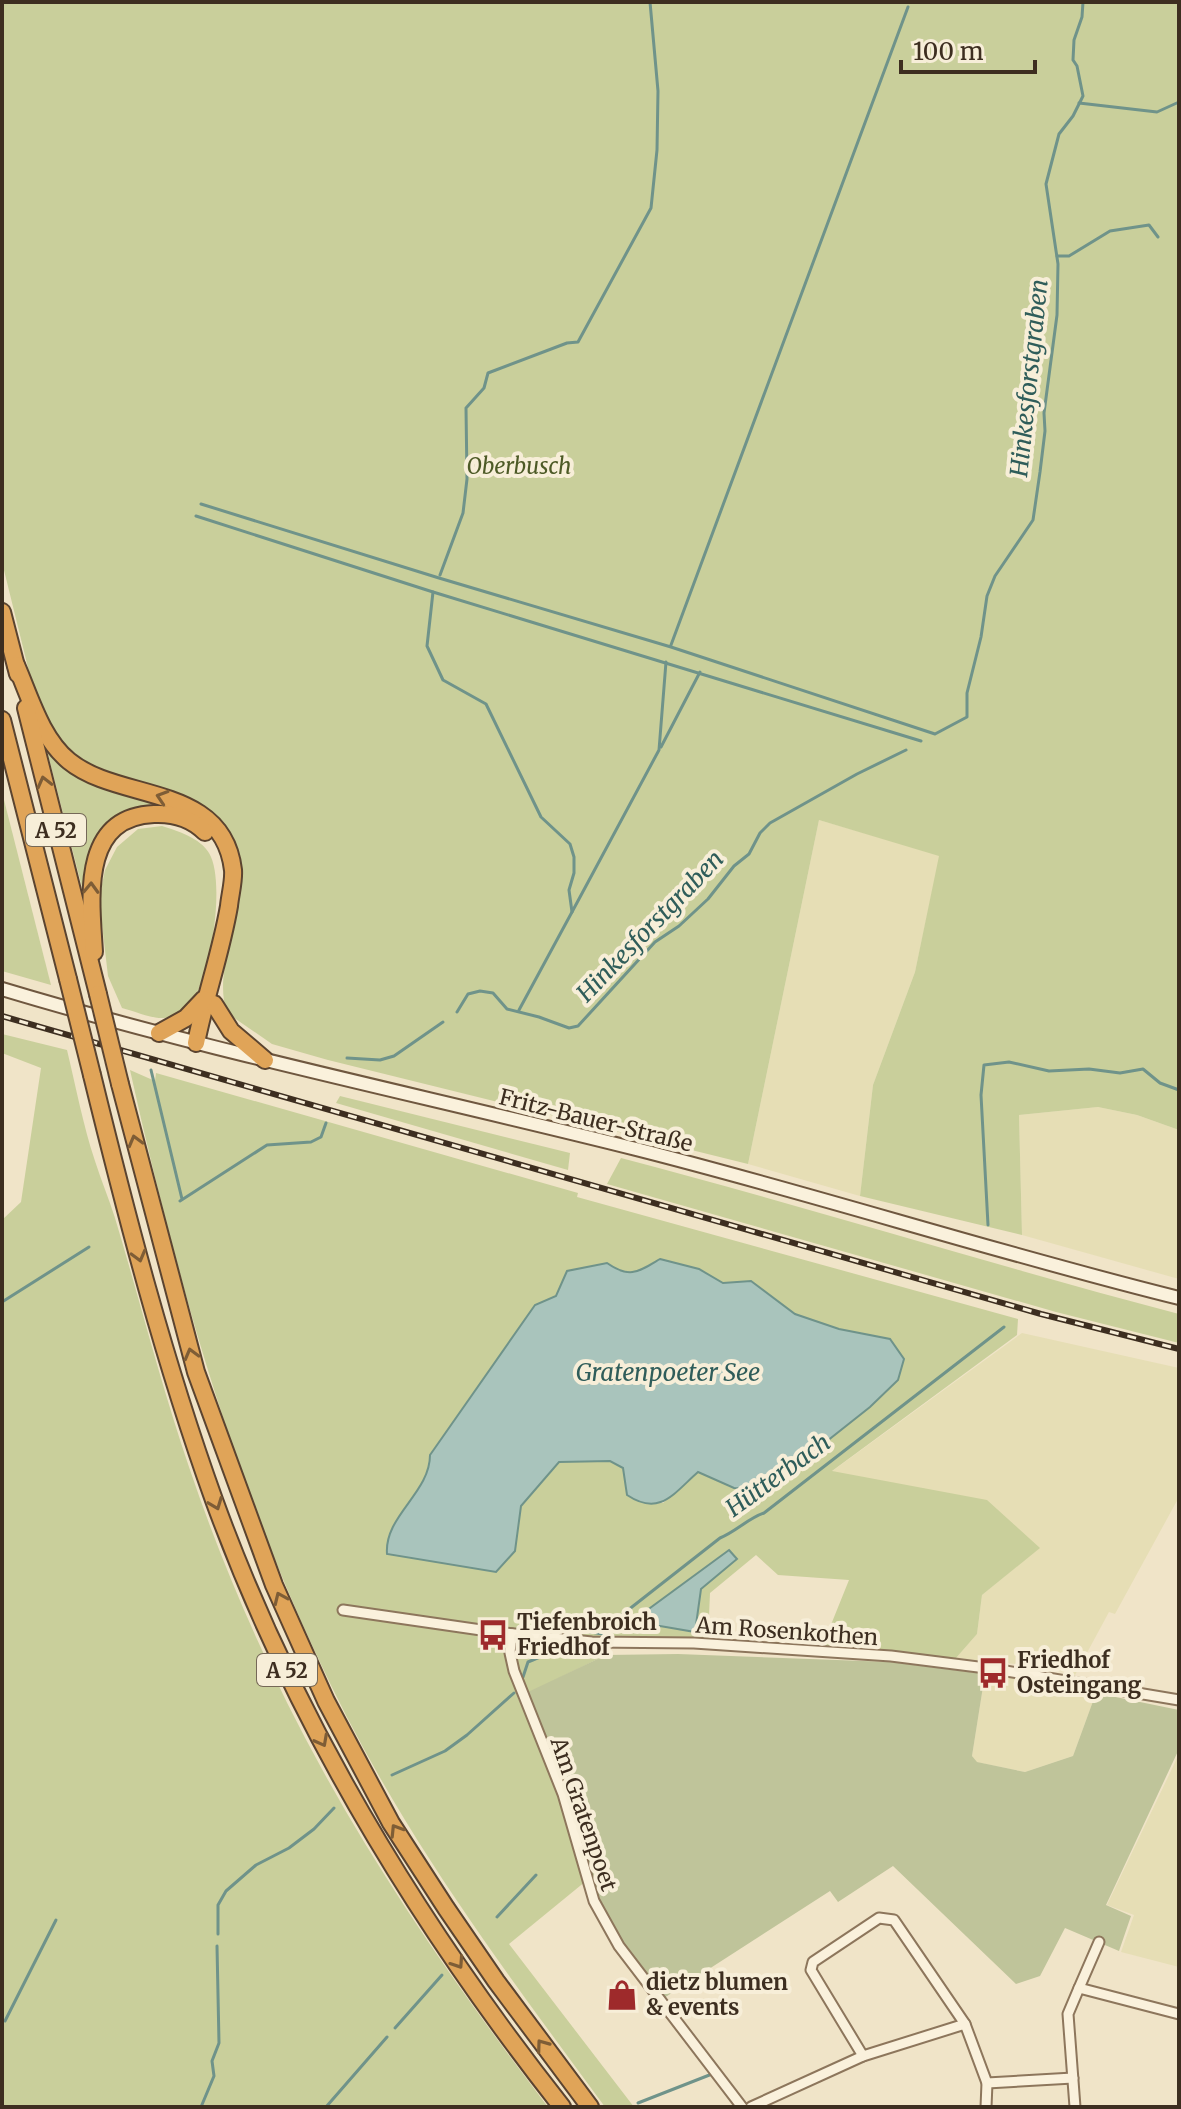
<svg xmlns="http://www.w3.org/2000/svg" width="1181" height="2109" viewBox="0 0 1181 2109" font-family="Merriweather,serif">
<rect width="100%" height="100%" fill="#f0e4c8"/>
<!-- farmland -->
<g fill="#e6deb5">
<path d="M819,820L940,855L915,972L873,1085L860,1196L748,1164Z"/>
<path d="M1098,1107L1137,1115L1179,1130V1279L1022,1235L1019,1115Z"/>
<path d="M1022,1333L1179,1368V1497L1115,1614L1109,1612L1075,1675L1044,1667L956,1658L977,1634L982,1595L1039,1548L831,1472Z"/>
<path d="M985,1674L1062,1685L1071,1690L1096,1693L1073,1756L1025,1772L976,1762L972,1756Z"/>
<path d="M1179,1754V1967L1121,1952L1134,1915L1107,1905Z"/>
</g>
<!-- green -->
<g fill="#c9cf9b" fill-rule="evenodd">
<path d="M2,2H1179V1130L1137,1115L1098,1107L1019,1115L1022,1235L860,1196L873,1085L915,972L939,856L819,820L748,1164L328,1060L272,1044L227,1013C214,974 237,936 239,896C241,873 231,852 224,830L96,769L78,759L64,748L52,731L34,692L2,562Z"/>
<path d="M44,739L60,760L149,797L151,809L110,824L85,899Z"/>
<path d="M2,792L51,985L2,971Z"/>
<path d="M162,826C178,831 200,838 209,853C226,881 211,977 191,1003C186,1009 173,1017 164,1018C152,1019 134,1011 122,1008L108,976L99,899L105,870L117,847L138,829Z"/>
<path d="M2,1034L67,1050C76,1087 83,1125 95,1161C101,1180 109,1199 115,1218C140,1301 161,1385 189,1467C224,1571 270,1675 323,1771C388,1889 466,2000 548,2107H2V1220L21,1202L41,1068L2,1053Z"/>
<path d="M130,1070L155,1081L156,1073L578,1193L577,1197L1018,1319L1017,1335L832,1471L987,1500L1040,1548L982,1595L977,1634L956,1658L822,1647L849,1580L778,1575L756,1555L710,1593L708,1639L615,1636L606,1655L518,1698L560,1794L586,1881L509,1944L634,2107H605C536,2013 466,1920 405,1820C264,1590 188,1331 130,1070ZM660,1259L699,1269L723,1284L751,1281L795,1314L839,1329L898,1380L870,1407L774,1483L734,1488L698,1472L663,1503L627,1495L624,1468L610,1461L559,1462L521,1506L515,1551L496,1572L387,1554C384,1516 430,1493 430,1455L535,1305L556,1296L568,1271L607,1263C630,1279 638,1272 660,1259Z"/>
<path d="M340,1096L570,1153L568,1170L336,1103Z"/>
<path d="M621,1158C808,1207 992,1265 1179,1314V1343L1056,1312L607,1184Z"/>
</g>
<!-- cemetery -->
<path fill="#bfc49a" d="M678,1654L891,1662L985,1674L972,1756L977,1762L1025,1772L1073,1756L1096,1693L1179,1710V1749L1106,1905L1131,1916L1119,1951L1065,1928L1040,1976L1016,1984L893,1866L838,1902L830,1891L664,1998L623,1943L597,1900L567,1793L528,1692L606,1655Z"/>
<!-- water -->
<g fill="#a9c4bc" stroke="#6f938a" stroke-width="2">
<path d="M660,1259L699,1269L723,1283L751,1281L795,1314L839,1329L890,1339L904,1359L898,1380L870,1407L774,1483L748,1489L734,1488L698,1472C674,1493 660,1517 627,1495L623,1468L610,1461L559,1462L521,1506L515,1551L496,1572L387,1554C384,1516 430,1493 430,1455L535,1305L556,1296L567,1271L607,1263C630,1279 638,1272 660,1259Z"/>
<path d="M729,1550L737,1559L701,1589L695,1632L660,1626L635,1628L631,1622Z"/>
</g>
<g fill="none" stroke-linecap="round" stroke-linejoin="round">
<!-- stream -->
<g stroke="#6f938a" stroke-width="3">
<path d="M1079,103L1157,112L1179,102"/>
<path d="M1057,256H1069L1110,231L1149,225L1158,237"/>
<path d="M201,504L439,578L671,647L935,734L967,717V693L981,637L987,596L995,576L1033,520L1040,472L1045,431L1044,413L1057,315L1058,264L1046,184L1059,134L1073,116L1083,96L1077,66L1073,60L1074,40L1082,17L1083,2"/>
<path d="M196,516L433,592L921,741"/>
<path d="M440,575L463,513L467,479L466,408L484,388L488,373L567,343L578,342L651,208L657,150L658,91L650,2"/>
<path d="M433,592L427,646L443,680L486,704L541,817L570,844L574,857V873L569,890L572,912L519,1010"/>
<path d="M671,645L908,7"/>
<path d="M661,747L700,672"/>
<path d="M572,912L659,750L666,662"/>
<path d="M457,1012L468,994L480,991L493,993L507,1009L539,1017L569,1028L578,1026L655,942L679,926L708,899L734,866L749,854L760,833L770,823L857,774L906,750"/>
<path d="M347,1058L380,1060L394,1056L443,1022"/>
<path d="M151,1070L182,1199"/>
<path d="M180,1201L267,1145L311,1142L321,1137L326,1123"/>
<path d="M988,1225L981,1095L984,1065L1009,1062L1049,1071L1089,1069L1120,1073L1143,1069L1160,1083L1179,1090"/>
<path d="M2,1302L89,1247"/>
<path d="M571,1634L578,1630L609,1635L623,1614L720,1538C737,1531 747,1519 764,1513L1004,1327"/>
<path d="M523,1677L528,1662L559,1649L560,1646"/>
<path d="M392,1775L445,1751L467,1735L514,1693"/>
<path d="M497,1917L536,1875"/>
<path d="M218,1934V1905L226,1891L256,1865L289,1848L314,1829L334,1808"/>
<path d="M5,2021L56,1920"/>
<path d="M395,2028L442,1975"/>
<path d="M638,2103L712,2074"/>
<path d="M201,2107L214,2076L212,2061L219,2043L217,1946"/>
<path d="M326,2107L387,2037"/>
</g>
<defs>
<g id="street">
<path d="M343,1610L495,1632L592,1642L694,1643L891,1656L994,1669L1179,1700"/>
<path d="M512,1634L510,1653L514,1671L563,1794L594,1901L619,1946L742,2107"/>
<path d="M1079,1988L1099,1942"/>
<path d="M863,2056L811,1970L813,1962L879,1918L894,1920L965,2024"/>
<path d="M987,2083L1073,2078"/>
<path d="M751,2107L863,2056L965,2024L987,2083L986,2107"/>
<path d="M1075,2107L1068,2014L1079,1988L1179,2014"/>
</g>
<path id="secondary" d="M2,989C211,1052 425,1096 636,1149C818,1195 997,1253 1179,1298"/>
<g id="highway">
<path d="M2,612L18,674"/>
<path d="M16,665C30,697 41,738 69,761C119,802 223,783 233,870C234,881 230,895 229,906C221,953 205,997 196,1043"/>
<path d="M26,708L98,994"/>
<path d="M2,720L68,979"/>
<path d="M94,952C91,901 79,817 154,814C174,813 191,818 205,832"/>
<path d="M214,1004L231,1031L265,1060"/>
<path d="M159,1033L186,1018L204,999"/>
<path d="M92,1075C127,1218 164,1361 214,1500C294,1720 418,1924 562,2107"/>
<path d="M120,1084L196,1372L274,1585L326,1701L391,1823L446,1908L496,1981L590,2107"/>
</g>
</defs>
<!-- street casing -->
<use href="#street" stroke="#8d765c" stroke-width="13"/>
<!-- secondary casing -->
<use href="#secondary" stroke="#6f573f" stroke-width="16"/>
<!-- highway casing -->
<use href="#highway" stroke="#5b4430" stroke-width="20"/>
<!-- street -->
<use href="#street" stroke="#faf1dc" stroke-width="9"/>
<!-- secondary -->
<use href="#secondary" stroke="#faf1dc" stroke-width="12"/>
<!-- highway -->
<use href="#highway" stroke="#e0a458" stroke-width="16"/>
<defs>
<path id="rail" d="M2,1016L1041,1314L1179,1349"/>
</defs>
<!-- rail casing -->
<use href="#rail" stroke="#3d2e20" stroke-width="6"/>
<!-- rail -->
<use href="#rail" stroke="#f7eed8" stroke-width="3" stroke-dasharray="9" stroke-linecap="butt"/>
<defs>
<g id="highway-bridge">
<path d="M68,979L92,1075"/>
<path d="M98,994L120,1084"/>
</g>
</defs>
<!-- highway-bridge casing -->
<use href="#highway-bridge" stroke="#5b4430" stroke-width="20" stroke-linecap="butt"/>
<!-- highway-bridge -->
<use href="#highway-bridge" stroke="#e0a458" stroke-width="16"/>
</g>
<!-- one-way arrows -->
<defs><path id="oneway-chevron" d="M-2-3.5L2.5 0L-2 3.5" fill="none" stroke-width="1.6" stroke-linecap="round" stroke-linejoin="round" transform="scale(2)"/></defs>
<g stroke="#7e5d36">
<use href="#oneway-chevron" transform="translate(44 782) rotate(-104)"/>
<use href="#oneway-chevron" transform="translate(162 797) rotate(-162)"/>
<use href="#oneway-chevron" transform="translate(91 888) rotate(-88)"/>
<use href="#oneway-chevron" transform="translate(135 1141) rotate(-105)"/>
<use href="#oneway-chevron" transform="translate(139 1256) rotate(75)"/>
<use href="#oneway-chevron" transform="translate(191 1354) rotate(-105)"/>
<use href="#oneway-chevron" transform="translate(216 1504) rotate(69)"/>
<use href="#oneway-chevron" transform="translate(280 1598) rotate(-114)"/>
<use href="#oneway-chevron" transform="translate(322 1741) rotate(62)"/>
<use href="#oneway-chevron" transform="translate(396 1830) rotate(-122)"/>
<use href="#oneway-chevron" transform="translate(458 1963) rotate(56)"/>
<use href="#oneway-chevron" transform="translate(542 2045) rotate(-126)"/>
</g>
<!-- icons -->
<defs>
<symbol id="bus-bare" viewBox="-9 -9 18 18"><path d="M-5-6H5V4H4V6H2V4H-2V6H-4V4H-5ZM-3.5-4V0h7V-4ZM-3.5 1.2v1.5H-2V1.2ZM2 1.2v1.5H3.5V1.2Z" fill="#9e2a2b" stroke="#f7eed8" stroke-width="2.5" paint-order="stroke"/></symbol>
<symbol id="shop-bare" viewBox="-9 -9 18 18"><path d="M-5-2.5h2.3a2.7 3.5 0 0 1 5.4 0H5L5.5 6h-11ZM-1.5-2.5h3a1.5 2.3 0 0 0-3 0Z" fill="#9e2a2b" stroke="#f7eed8" stroke-width="2.5" paint-order="stroke"/></symbol>
</defs>
<g fill-rule="evenodd">
<use href="#bus-bare" x="471" y="1613" width="44" height="44"/>
<use href="#bus-bare" x="971" y="1651" width="44" height="44"/>
<use href="#shop-bare" x="600" y="1973" width="44" height="44"/>
</g>
<g text-anchor="middle" dominant-baseline="central" stroke-width="8" stroke-linejoin="round" paint-order="stroke">
<!-- shield labels -->
<g fill="#f7eed8" stroke="#756857" stroke-width="2">
<rect x="26" y="814" width="60" height="32" rx="6"/>
<rect x="257" y="1654" width="60" height="32" rx="6"/>
</g>
<g font-size="20" font-weight="bold" fill="#3d2e20">
<text x="56" y="830">A 52</text>
<text x="287" y="1670">A 52</text>
</g>
<!-- park labels -->
<g font-size="22" font-style="italic" fill="#4d5a26" stroke="#f7eed8">
<text x="519" y="466">Oberbusch</text>
</g>
<!-- street labels -->
<g font-size="22" fill="#3d2e20" stroke="#f7eed8">
<text transform="translate(596 1120) rotate(14)">Fritz-Bauer-Straße</text>
<text transform="translate(787 1631) rotate(4)">Am Rosenkothen</text>
<text transform="translate(584 1814) rotate(71)">Am Gratenpoet</text>
</g>
<!-- poi labels -->
<g font-size="22" font-weight="bold" fill="#3d2e20" stroke="#f7eed8" text-anchor="start">
<text x="517" y="1622">Tiefenbroich<tspan x="517" dy="25">Friedhof</tspan></text>
<text x="1017" y="1660">Friedhof<tspan x="1017" dy="25">Osteingang</tspan></text>
<text x="646" y="1982">dietz blumen<tspan x="646" dy="25">&amp; events</tspan></text>
</g>
<!-- water labels -->
<g font-size="24" font-style="italic" fill="#2f5d5a" stroke="#f7eed8">
<text transform="translate(1029 378) rotate(-84)">Hinkesforstgraben</text>
<text transform="translate(650 926) rotate(-46)">Hinkesforstgraben</text>
<text x="668" y="1372">Gratenpoeter See</text>
<text transform="translate(778 1475) rotate(-36)">Hütterbach</text>
</g>
</g>
<!-- border -->
<rect width="1181" height="2109" fill="none" stroke="#3d2e20" stroke-width="8"/>
<!-- scale -->
<path d="M901 60v12h134v-12" fill="none" stroke="#3d2e20" stroke-width="4"/>
<text x="913" y="60" font-size="24" fill="#3d2e20" stroke="#f7eed8" stroke-width="6" paint-order="stroke">100 m</text>
</svg>
